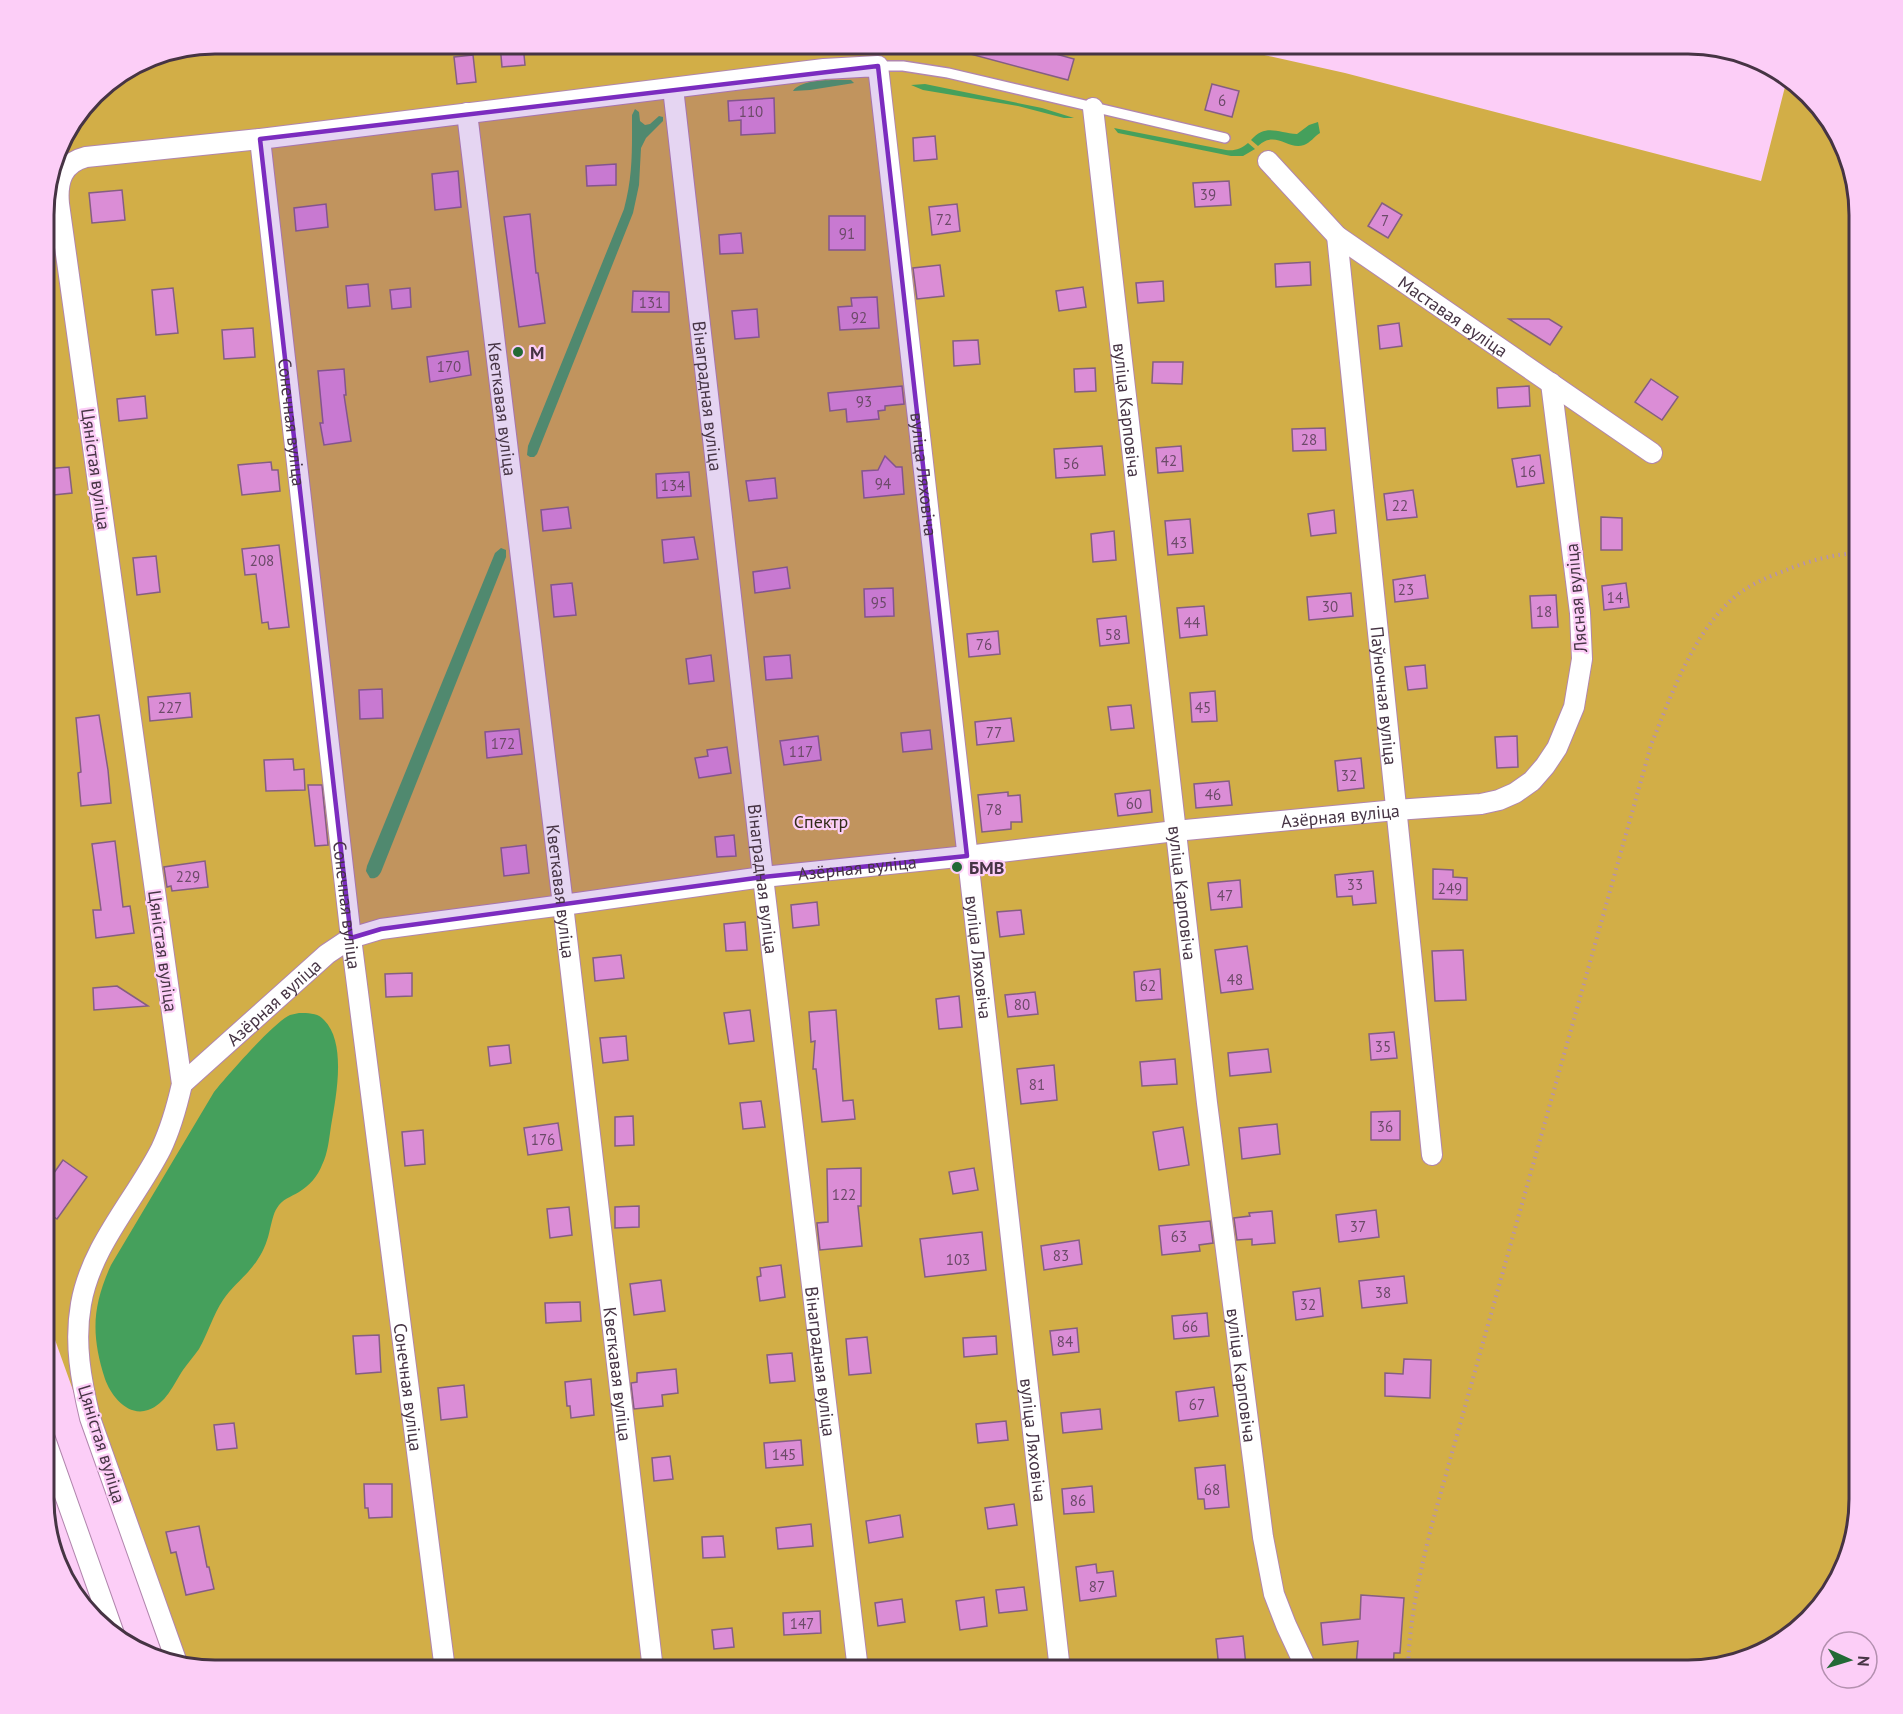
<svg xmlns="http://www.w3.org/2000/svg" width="1903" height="1714" viewBox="0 0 1903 1714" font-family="'PT Sans',sans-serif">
<rect width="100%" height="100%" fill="#fccef7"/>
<!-- green -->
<path fill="#d2ae47" d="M215,44H1215L1345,73L1761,181L1787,79L1809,93L1846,149L1859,215V1510L1846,1565L1810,1620L1754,1657L1688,1670H214L170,1662L44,1309V203L61,139L102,86L149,56Z"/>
<!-- water -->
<g fill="#45a05c">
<path d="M851,80L854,83L810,90L793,91C801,78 837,80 851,80Z"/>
<path d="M925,84L1042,108L1074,118H1064L1018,106L923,90L911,85Z"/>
<path d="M635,109L639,112L640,121L645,125L650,124L659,116L663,117V121L646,138L641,148L639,185L633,213L537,454L534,457H530L527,455L528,446L624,209C633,175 632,150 632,115Z"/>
<path d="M1318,122L1320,133C1315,136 1310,143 1304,145C1288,151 1276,129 1258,146L1251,140C1266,123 1278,133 1297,134L1309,125Z"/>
<path d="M1114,128L1226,150C1235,151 1241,149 1248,143L1255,149L1243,156H1231L1118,133Z"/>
<path d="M501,548L506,550V557L381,872C378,877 376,879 370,878L366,871L367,866L495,553Z"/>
<path d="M299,1013C309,1013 318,1013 324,1020C347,1043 336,1097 331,1126C329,1139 328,1153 322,1165C318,1176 309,1186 299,1192C291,1197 282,1199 277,1208C273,1214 272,1222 270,1229C268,1239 264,1250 258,1259C249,1274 233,1285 223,1300C213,1315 208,1333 199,1349C194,1356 188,1363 183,1370C173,1385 166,1404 148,1410C128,1417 111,1396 105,1379C91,1335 92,1307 111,1265L214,1092C227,1076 273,1023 290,1015C293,1014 296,1014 299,1013Z"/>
</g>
<!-- building -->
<g fill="#db8dd6" stroke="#855e82" stroke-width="1.5">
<path d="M500,44H523L525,65L502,67Z"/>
<path d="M960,44H1028L1027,46L1074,59L1068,80L959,51Z"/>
<path d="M473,55L476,82L457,84L454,57Z"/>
<path d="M1212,84L1239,91L1232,117L1205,110Z"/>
<path d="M774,98L775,133L741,135V120L729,121L728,101Z"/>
<path d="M935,136L937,159L914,161L913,138Z"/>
<path d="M616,164V185L587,186L586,166Z"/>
<path d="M458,171L461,207L435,210L432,174Z"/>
<path d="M1229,181L1231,205L1195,207L1193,183Z"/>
<path d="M122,190L125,220L92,223L89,193Z"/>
<path d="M1382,203L1402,215L1388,238L1368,226Z"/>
<path d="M326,204L328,227L296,231L294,208Z"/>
<path d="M957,204L960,231L932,235L929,207Z"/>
<path d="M530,214L536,273H538L545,323L519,327L504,217Z"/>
<rect x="829" y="216" width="36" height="34"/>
<path d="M741,233L743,253L720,254L719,235Z"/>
<path d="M1310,262L1311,285L1276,287L1275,264Z"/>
<path d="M940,265L944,296L917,299L913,268Z"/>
<path d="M1163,281L1164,301L1138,303L1136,283Z"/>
<path d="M368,284L370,306L348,308L346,286Z"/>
<path d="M1083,287L1086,307L1059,311L1056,291Z"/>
<path d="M173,288L178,333L156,335L152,290Z"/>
<path d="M410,288L411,307L392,309L390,290Z"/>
<path d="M633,291L669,292V312H632Z"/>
<path d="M877,297L879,328L840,330L838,307L852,306L851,298Z"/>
<path d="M757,309L759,337L735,339L732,311Z"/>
<path d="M1509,319H1549L1562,327L1550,345Z"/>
<path d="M1399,323L1402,346L1380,349L1378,326Z"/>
<path d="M253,328L255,357L224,359L222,330Z"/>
<path d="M978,340L980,364L954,366L953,341Z"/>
<path d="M468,351L471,375L430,382L427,357Z"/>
<path d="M1153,362H1183L1182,384L1152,383Z"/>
<path d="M1095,368L1096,391L1075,392L1074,369Z"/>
<path d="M344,369L346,395H344L351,441L324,445L320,423H323L318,371Z"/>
<path d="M1651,379L1678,397L1662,420L1635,402Z"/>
<path d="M902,386L904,404L885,406V410L878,411L879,419L847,422L846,409L830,411L828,393Z"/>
<path d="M1529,386L1530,406L1498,408L1497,388Z"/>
<path d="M145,396L147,418L119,421L117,399Z"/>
<path d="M1325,428L1326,450L1293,451L1292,429Z"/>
<path d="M1102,446L1105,475L1056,478L1054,449Z"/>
<path d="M1181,446L1183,471L1158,473L1156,448Z"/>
<path d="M1540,455L1544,483L1517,487L1512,459Z"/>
<path d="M885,456L896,467H902L904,494L864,498L862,471L878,470Z"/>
<path d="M271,462L272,470H278L280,491L242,495L238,465Z"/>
<path d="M69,467L72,493L44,496V469Z"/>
<path d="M689,472L691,496L657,498L656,474Z"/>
<path d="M775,478L777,498L749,501L746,481Z"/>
<path d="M1413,490L1417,517L1387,520L1384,494Z"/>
<path d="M568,507L571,528L543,531L541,510Z"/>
<path d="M1334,510L1336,533L1311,536L1308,514Z"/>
<path d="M1601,517L1622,518V550H1601Z"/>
<path d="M1190,519L1193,553L1168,555L1165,521Z"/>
<path d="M1114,531L1116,560L1093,562L1091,534Z"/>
<path d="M694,537L698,559L664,563L662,540Z"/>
<path d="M279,545L289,627L269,629L268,622L262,623L256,574L245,575L242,549Z"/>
<path d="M156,556L160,592L137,595L133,558Z"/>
<path d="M787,567L790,588L755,593L753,572Z"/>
<path d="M1425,575L1428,598L1395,602L1393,580Z"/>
<path d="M572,583L576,615L554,617L551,585Z"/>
<path d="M1626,583L1629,607L1604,610L1602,586Z"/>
<path d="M893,588L894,616L865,617L864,589Z"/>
<path d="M1351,593L1353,616L1309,620L1307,597Z"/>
<path d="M1556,595L1558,627L1532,628L1530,596Z"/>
<path d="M1204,606L1207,635L1180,638L1177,608Z"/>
<path d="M1126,616L1129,643L1100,646L1097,619Z"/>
<path d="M998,631L1000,654L969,657L967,634Z"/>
<path d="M711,655L714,681L689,684L686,659Z"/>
<path d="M790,655L792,678L766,680L764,657Z"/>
<path d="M1425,665L1427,688L1408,690L1405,667Z"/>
<path d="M382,689L383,718L360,719L359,690Z"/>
<path d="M1215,691L1217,721L1192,722L1190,693Z"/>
<path d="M190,693L192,717L150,721L148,697Z"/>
<path d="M1131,705L1134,728L1111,730L1108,707Z"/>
<path d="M99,715L108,770L111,803L81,806L78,773L81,772L76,718Z"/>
<path d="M1011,718L1014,741L977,745L975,722Z"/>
<path d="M519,729L522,754L487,758L485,732Z"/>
<path d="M930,730L932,749L903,752L901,733Z"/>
<path d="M818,736L821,760L784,765L780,741Z"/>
<path d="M1517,736L1518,767L1497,768L1495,737Z"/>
<path d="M727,747L731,773L699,778L695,758L708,756L707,750Z"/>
<path d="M1361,758L1364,788L1338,791L1335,761Z"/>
<path d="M293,759L294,770L304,769L305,790L266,791L264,760Z"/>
<path d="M1229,781L1232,805L1196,808L1194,784Z"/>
<path d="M308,785H322L328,845L315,846Z"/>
<path d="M1150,790L1152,812L1118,816L1115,794Z"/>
<path d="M1008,792V796L1020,795L1022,822H1011V829L982,832L978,795Z"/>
<path d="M734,835L736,856L717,857L715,837Z"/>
<path d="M115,841L123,907L130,906L134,933L96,938L93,910H101L92,844Z"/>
<path d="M526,845L529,873L504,876L501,848Z"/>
<path d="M205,861L208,887L172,891L171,886L167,887L164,867Z"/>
<path d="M1433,869L1453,870V877L1467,878V900L1433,899Z"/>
<path d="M1373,871L1376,903L1353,905L1352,896L1337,897L1335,875Z"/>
<path d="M1240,880L1242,907L1211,910L1208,883Z"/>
<path d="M817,902L819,925L793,928L791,905Z"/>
<path d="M1021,910L1024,934L1000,937L997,912Z"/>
<path d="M745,922L747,950L726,951L724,924Z"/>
<path d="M1247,946L1253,989L1221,993L1215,950Z"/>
<path d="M1463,950L1466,1000L1435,1001L1432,951Z"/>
<path d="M621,955L624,978L595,981L593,958Z"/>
<path d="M1160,969L1162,999L1136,1001L1134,972Z"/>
<path d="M412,973V996L386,997L385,974Z"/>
<path d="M117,986L148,1006L94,1010L93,988Z"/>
<path d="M1035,992L1038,1014L1008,1017L1005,995Z"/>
<path d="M959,996L962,1027L939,1029L936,999Z"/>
<path d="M750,1010L754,1041L729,1044L724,1013Z"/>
<path d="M836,1010L843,1101L853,1100L855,1119L822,1122L816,1069H813L815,1041L811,1042L809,1012Z"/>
<path d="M1394,1032L1397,1058L1371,1060L1369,1034Z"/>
<path d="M626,1036L628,1060L603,1063L600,1038Z"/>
<path d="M509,1045L511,1063L490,1066L488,1047Z"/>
<path d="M1268,1049L1271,1072L1230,1076L1228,1053Z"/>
<path d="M1175,1059L1177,1084L1142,1086L1140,1062Z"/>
<path d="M1054,1065L1057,1100L1021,1104L1017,1069Z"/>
<path d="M761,1101L765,1127L743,1129L740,1103Z"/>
<path d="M1400,1111V1140H1371V1112Z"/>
<path d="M633,1116L634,1145L615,1146V1117Z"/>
<path d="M558,1123L562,1150L528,1155L524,1128Z"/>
<path d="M1277,1124L1280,1154L1242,1159L1239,1128Z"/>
<path d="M1183,1127L1189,1165L1159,1170L1153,1132Z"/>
<path d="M423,1130L425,1164L405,1166L402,1132Z"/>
<path d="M63,1160L87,1177L57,1219L44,1210V1187Z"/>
<path d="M861,1168V1206H858L862,1246L820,1250L817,1223L828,1222L827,1169Z"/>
<path d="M974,1168L978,1190L953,1194L949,1172Z"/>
<path d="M639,1206V1227L615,1228V1207Z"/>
<path d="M569,1207L572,1235L550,1238L547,1209Z"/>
<path d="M1376,1210L1379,1237L1339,1242L1336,1215Z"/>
<path d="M1272,1211L1275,1243L1252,1245V1239L1237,1240L1234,1218L1250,1216L1249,1213Z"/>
<path d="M1210,1221L1213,1243L1199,1245L1200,1251L1162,1255L1159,1226Z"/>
<path d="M982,1232L986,1270L925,1277L920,1239Z"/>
<path d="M1079,1240L1082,1264L1044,1270L1041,1246Z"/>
<path d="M781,1265L785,1297L760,1301L757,1277L761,1276L760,1268Z"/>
<path d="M1404,1276L1407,1303L1362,1308L1359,1281Z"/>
<path d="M661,1280L665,1311L634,1315L630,1284Z"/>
<path d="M1320,1288L1323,1316L1296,1320L1293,1292Z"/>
<path d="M580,1302L581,1321L546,1323L545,1303Z"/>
<path d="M1207,1313L1209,1336L1174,1339L1172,1316Z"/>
<path d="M1077,1328L1079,1352L1053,1355L1050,1331Z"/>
<path d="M379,1335L381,1372L356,1374L353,1336Z"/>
<path d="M996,1336L997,1354L964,1357L963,1338Z"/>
<path d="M867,1337L871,1373L849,1375L846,1339Z"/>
<path d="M792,1353L795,1381L770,1383L767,1355Z"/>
<path d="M1404,1359L1431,1360L1430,1398L1385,1396V1373L1403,1374Z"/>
<path d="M676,1369L678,1393L662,1395L663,1406L634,1409L631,1383L637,1382V1373Z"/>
<path d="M591,1379L594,1415L571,1418L570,1406H567L565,1382Z"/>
<path d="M464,1385L467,1417L441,1420L438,1388Z"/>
<path d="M1214,1387L1218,1416L1179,1421L1176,1392Z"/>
<path d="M1100,1409L1102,1429L1063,1433L1061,1413Z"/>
<path d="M1006,1421L1008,1440L978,1443L976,1424Z"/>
<path d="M234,1423L237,1448L217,1450L214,1425Z"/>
<path d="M801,1440L803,1465L766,1468L764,1443Z"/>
<path d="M670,1456L673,1479L654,1481L652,1458Z"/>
<path d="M1225,1465L1229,1507L1205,1509L1204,1499H1198L1195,1468Z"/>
<path d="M364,1484H392V1517L369,1518L368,1508H365Z"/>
<path d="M1092,1486L1094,1512L1064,1514L1062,1489Z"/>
<path d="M1014,1504L1017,1525L988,1529L985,1508Z"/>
<path d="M900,1515L903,1537L869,1543L866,1521Z"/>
<path d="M811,1524L813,1546L778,1549L776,1528Z"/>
<path d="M199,1526L207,1567H209L214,1589L186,1595L176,1552L171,1553L166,1532Z"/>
<path d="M723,1536L725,1557L703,1558L702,1537Z"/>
<path d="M1096,1564L1097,1573L1113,1571L1116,1596L1080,1601L1076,1567Z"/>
<path d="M1024,1587L1027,1610L999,1613L996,1590Z"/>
<path d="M1361,1595L1404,1598L1400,1653H1394L1393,1670L1356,1667L1358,1641L1323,1645L1321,1623L1360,1619Z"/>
<path d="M984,1597L987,1626L960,1630L956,1601Z"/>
<path d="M902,1599L905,1622L878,1626L875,1603Z"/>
<path d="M820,1611L821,1633L784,1635L783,1613Z"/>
<path d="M732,1628L734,1647L714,1649L712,1630Z"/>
<path d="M1243,1636L1246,1666L1219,1669L1216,1639Z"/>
</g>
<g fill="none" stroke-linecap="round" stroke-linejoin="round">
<defs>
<path id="lane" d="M878,66H903L948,73L1225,138"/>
<g id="street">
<path id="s1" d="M673,88L763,877L858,1670"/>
<path id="s2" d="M1093,108L1207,1103L1263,1537L1274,1594L1286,1625L1307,1670"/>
<path id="s3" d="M467,113L563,905L653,1670"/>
<path id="s4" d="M260,139L351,938L445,1670"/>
<path id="s5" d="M1268,161L1337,236L1652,453"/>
<path id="s6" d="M1337,236L1432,1155"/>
<path id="s7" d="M182,1084L327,954L351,938L381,929L563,905L763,877L967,856L1175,831L1396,810L1481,804L1499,800L1515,793L1532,781L1545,766L1557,748L1574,707L1582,659L1580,613L1551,383"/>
<path d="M44,1436L114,1634"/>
<path id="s8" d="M177,1663L90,1418C81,1380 74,1343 81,1304C91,1246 135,1200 161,1149C171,1128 177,1106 182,1084L59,204C57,182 62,163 86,157L260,139L824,69L878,66L1060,1670"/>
</g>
</defs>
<!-- lane casing -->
<use href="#lane" stroke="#b186ad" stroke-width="12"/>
<!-- street casing -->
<use href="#street" stroke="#b186ad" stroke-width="22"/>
<!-- path -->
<path stroke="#b592b2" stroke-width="4" stroke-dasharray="1.5 4.5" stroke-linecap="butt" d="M1408,1670C1409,1620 1420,1572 1432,1524L1651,745C1671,696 1690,640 1729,602C1744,587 1765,578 1784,571C1807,561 1834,554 1859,553"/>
<!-- lane -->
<use href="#lane" stroke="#fff" stroke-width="9"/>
<!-- street -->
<use href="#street" stroke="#fff" stroke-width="20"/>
</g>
<!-- marked area -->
<path fill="#7b2cbf" fill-opacity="0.2" stroke="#7b2cbf" stroke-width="4.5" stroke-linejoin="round" d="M878,66L967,856L763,877L381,929L351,938L260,139Z"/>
<!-- markers -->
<g fill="#236a36" stroke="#fccef7" stroke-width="2">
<circle cx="518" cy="352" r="6"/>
<circle cx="957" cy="867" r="6"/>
</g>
<g text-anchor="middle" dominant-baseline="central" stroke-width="4.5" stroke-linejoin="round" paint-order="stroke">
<!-- number labels -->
<g font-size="15" fill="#6b4a68">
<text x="1222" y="100">6</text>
<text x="751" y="111">110</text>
<text x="1208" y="194">39</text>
<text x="944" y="219">72</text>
<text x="1385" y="220">7</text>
<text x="847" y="233">91</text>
<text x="651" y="302">131</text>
<text x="859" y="317">92</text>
<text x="449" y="366">170</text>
<text x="864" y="401">93</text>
<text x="1309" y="439">28</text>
<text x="1169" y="460">42</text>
<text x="1071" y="463">56</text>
<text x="1528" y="471">16</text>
<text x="883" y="483">94</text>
<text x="673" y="485">134</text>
<text x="1400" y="505">22</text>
<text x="1179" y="542">43</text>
<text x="262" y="560">208</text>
<text x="1406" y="589">23</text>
<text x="1615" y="597">14</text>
<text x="879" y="602">95</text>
<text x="1330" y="606">30</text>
<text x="1544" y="611">18</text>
<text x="1192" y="622">44</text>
<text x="1113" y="634">58</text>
<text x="984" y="644">76</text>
<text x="170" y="707">227</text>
<text x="1203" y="707">45</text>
<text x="994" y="732">77</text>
<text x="503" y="743">172</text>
<text x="801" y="751">117</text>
<text x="1349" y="775">32</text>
<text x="1213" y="794">46</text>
<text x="1134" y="803">60</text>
<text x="994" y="809">78</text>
<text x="188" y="876">229</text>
<text x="1355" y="884">33</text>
<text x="1450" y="888">249</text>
<text x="1225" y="895">47</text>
<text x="1235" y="979">48</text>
<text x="1148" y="985">62</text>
<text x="1022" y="1004">80</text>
<text x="1383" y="1046">35</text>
<text x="1037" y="1084">81</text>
<text x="1385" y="1126">36</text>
<text x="543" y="1139">176</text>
<text x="844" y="1194">122</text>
<text x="1358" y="1226">37</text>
<text x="1179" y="1236">63</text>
<text x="1061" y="1255">83</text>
<text x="958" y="1259">103</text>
<text x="1383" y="1292">38</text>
<text x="1308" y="1304">32</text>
<text x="1190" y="1326">66</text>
<text x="1065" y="1341">84</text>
<text x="1197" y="1404">67</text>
<text x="784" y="1454">145</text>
<text x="1212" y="1489">68</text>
<text x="1078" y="1500">86</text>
<text x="1097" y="1586">87</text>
<text x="802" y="1623">147</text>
</g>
<!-- street labels -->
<g font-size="18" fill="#463444" stroke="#fccef7">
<text stroke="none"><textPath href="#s5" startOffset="243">Маставая вуліца</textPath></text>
<text stroke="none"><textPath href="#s1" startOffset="310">Вінаградная вуліца</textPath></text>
<text stroke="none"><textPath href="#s3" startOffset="298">Кветкавая вуліца</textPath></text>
<text stroke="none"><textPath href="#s2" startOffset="304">вуліца Карповіча</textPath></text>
<text stroke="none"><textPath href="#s4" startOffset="285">Сонечная вуліца</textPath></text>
<text transform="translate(96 469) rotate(82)">Цяністая вуліца</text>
<text stroke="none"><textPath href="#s8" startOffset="2776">вуліца Ляховіча</textPath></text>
<text transform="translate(1576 598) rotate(-95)">Лясная вуліца</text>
<text stroke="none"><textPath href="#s6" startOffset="462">Паўночная вуліца</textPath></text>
<text stroke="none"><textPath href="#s7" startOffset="1221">Азёрная вуліца</textPath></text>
<text stroke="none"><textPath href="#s7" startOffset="735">Азёрная вуліца</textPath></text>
<text stroke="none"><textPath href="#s1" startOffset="796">Вінаградная вуліца</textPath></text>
<text stroke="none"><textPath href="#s3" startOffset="784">Кветкавая вуліца</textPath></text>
<text stroke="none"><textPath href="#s2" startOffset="790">вуліца Карповіча</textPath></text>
<text stroke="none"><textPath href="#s4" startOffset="771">Сонечная вуліца</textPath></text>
<text transform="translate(163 951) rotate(82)">Цяністая вуліца</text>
<text stroke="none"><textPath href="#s8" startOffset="3262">вуліца Ляховіча</textPath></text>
<text stroke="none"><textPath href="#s7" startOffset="123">Азёрная вуліца</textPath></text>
<text stroke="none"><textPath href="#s1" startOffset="1282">Вінаградная вуліца</textPath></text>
<text stroke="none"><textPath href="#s3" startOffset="1270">Кветкавая вуліца</textPath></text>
<text stroke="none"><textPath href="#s2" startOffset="1276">вуліца Карповіча</textPath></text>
<text stroke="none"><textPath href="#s4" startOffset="1257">Сонечная вуліца</textPath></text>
<text stroke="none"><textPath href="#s8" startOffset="3748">вуліца Ляховіча</textPath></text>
<text transform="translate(102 1444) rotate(73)">Цяністая вуліца</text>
</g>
<!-- poi labels -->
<g font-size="18" font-weight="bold" fill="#463444" stroke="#fccef7" text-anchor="start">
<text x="530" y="352">М</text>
<text x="969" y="867">БМВ</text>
</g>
<!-- park labels -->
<g font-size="18" fill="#332c19" stroke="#fccef7">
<text x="821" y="821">Спектр</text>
</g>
</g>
<!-- crop -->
<path d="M0 0H1903V1714H0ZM215 54H1688A161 161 0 0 1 1849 215V1499A161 161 0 0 1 1688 1660H215A161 161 0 0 1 54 1499V215A161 161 0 0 1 215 54Z" fill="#fccef7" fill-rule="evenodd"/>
<path fill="none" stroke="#463444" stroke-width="3" d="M215 54H1688A161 161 0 0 1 1849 215V1499A161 161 0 0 1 1688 1660H215A161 161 0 0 1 54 1499V215A161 161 0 0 1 215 54Z"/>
<!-- north arrow -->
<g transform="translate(1849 1660) rotate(94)"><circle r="28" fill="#fccef7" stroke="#b390af" stroke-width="1.5"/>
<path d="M0-4.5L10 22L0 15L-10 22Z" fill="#236a36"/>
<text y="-9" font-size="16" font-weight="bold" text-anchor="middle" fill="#463444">N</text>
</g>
</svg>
